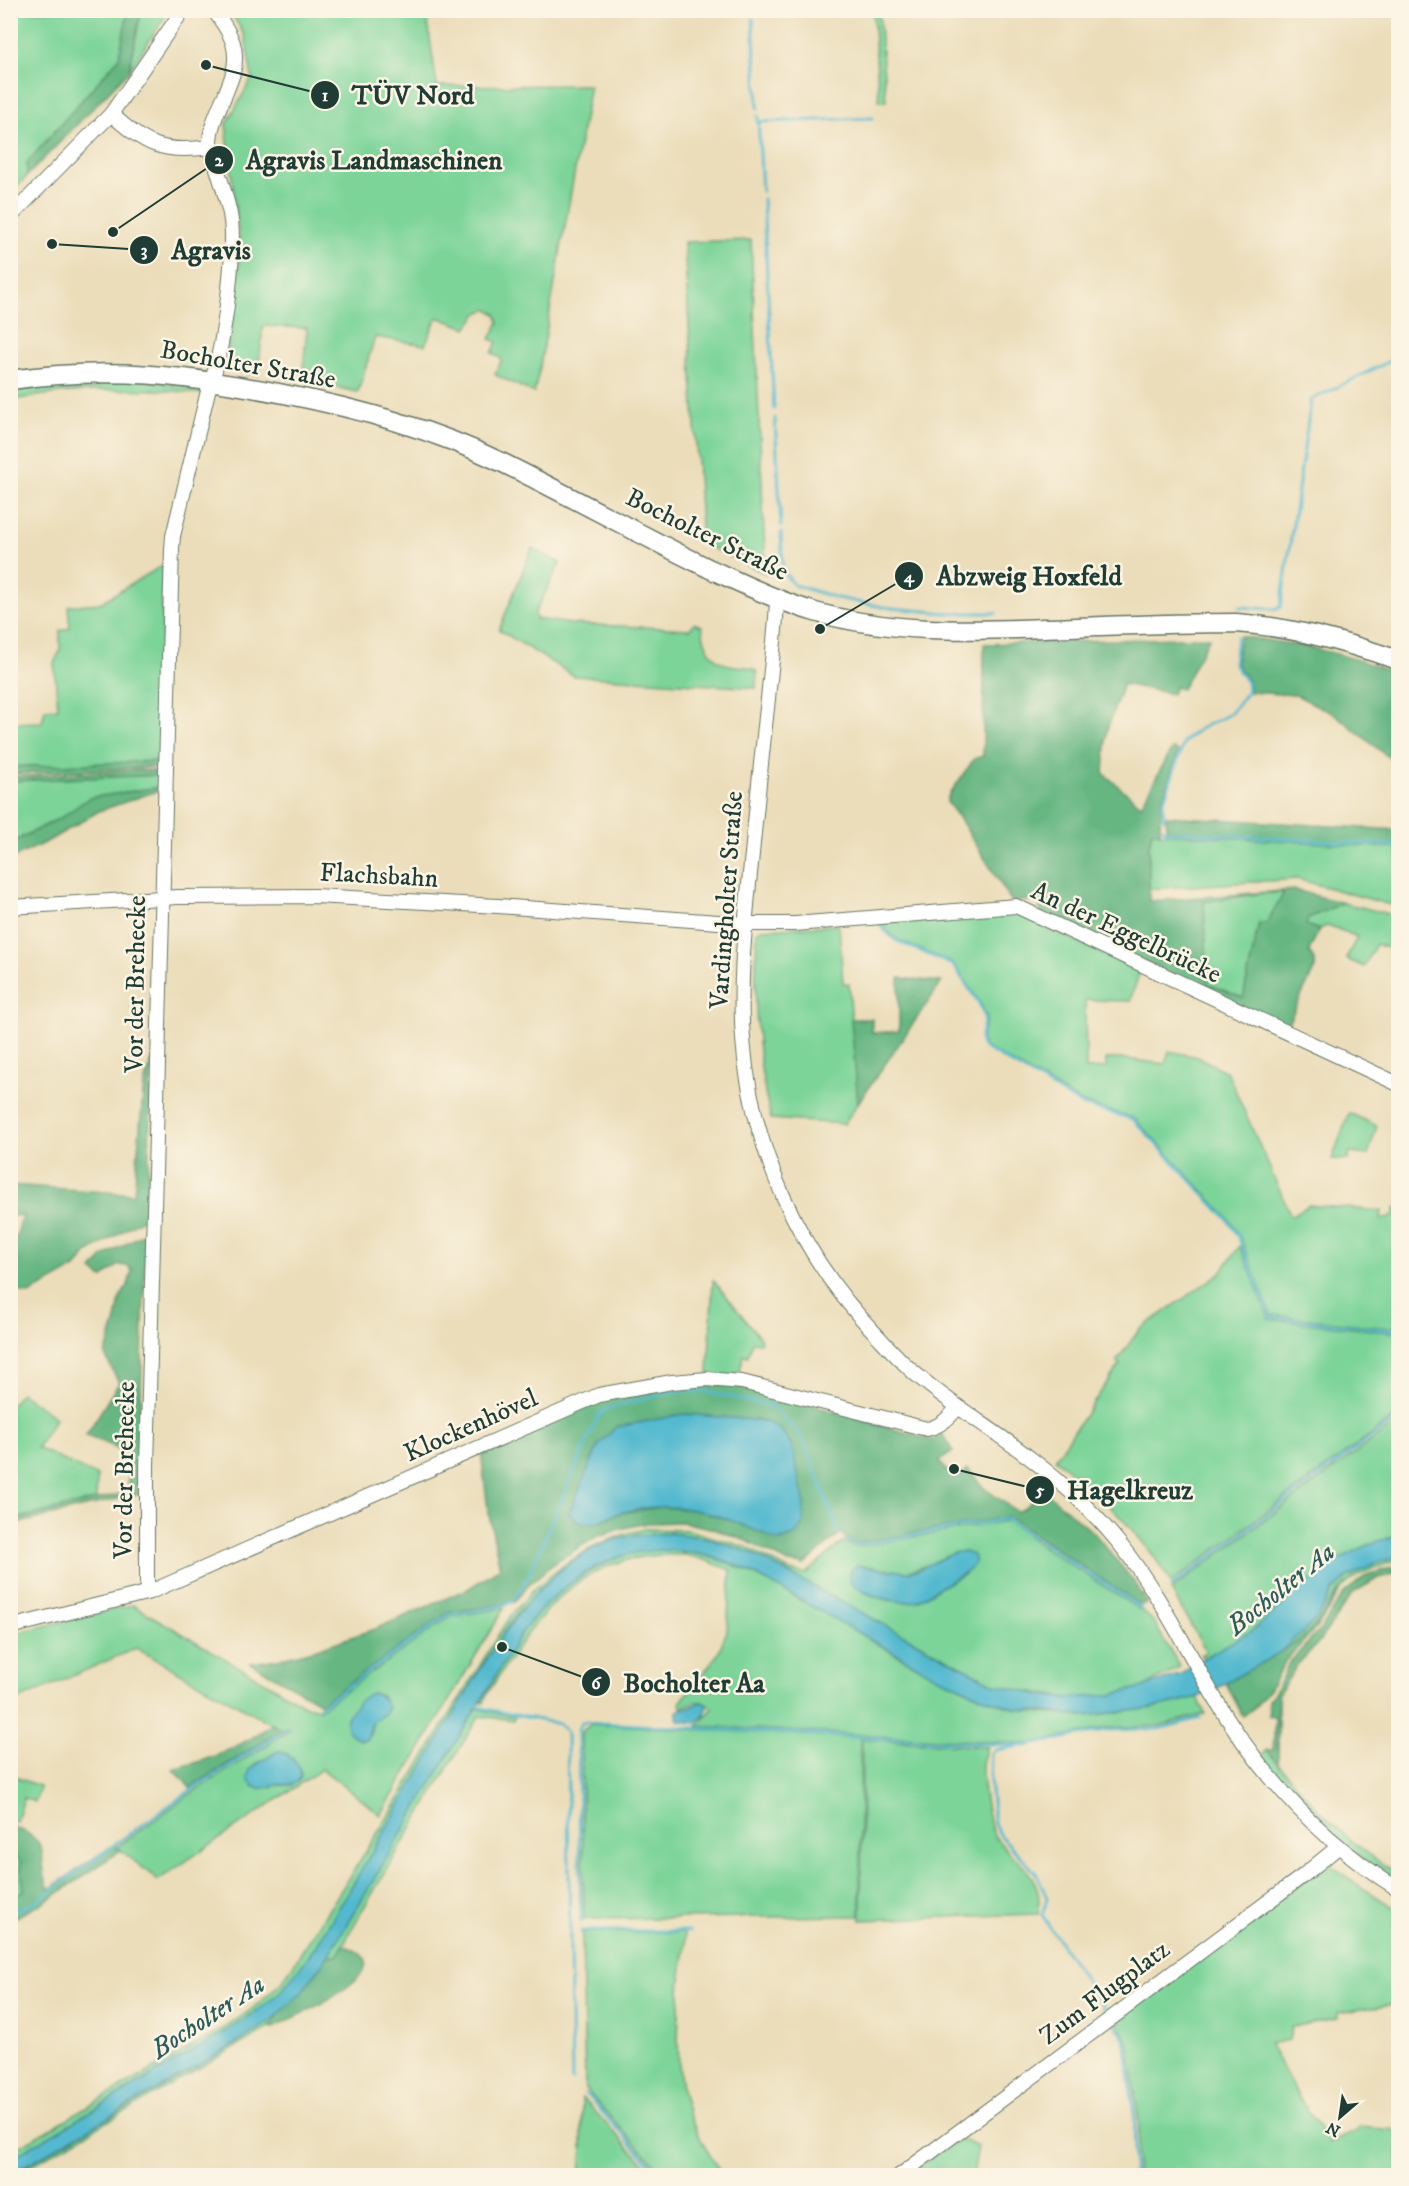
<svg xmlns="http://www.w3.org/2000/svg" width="1409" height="2186" viewBox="0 0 1409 2186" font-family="'IM FELL DW Pica',serif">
<rect width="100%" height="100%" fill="#fcf5e5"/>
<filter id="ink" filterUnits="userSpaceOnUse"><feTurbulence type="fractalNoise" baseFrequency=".0167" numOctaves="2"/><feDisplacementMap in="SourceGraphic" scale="12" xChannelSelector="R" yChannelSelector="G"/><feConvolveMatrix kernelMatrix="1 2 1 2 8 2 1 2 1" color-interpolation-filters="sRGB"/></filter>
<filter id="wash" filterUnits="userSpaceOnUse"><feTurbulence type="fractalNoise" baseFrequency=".008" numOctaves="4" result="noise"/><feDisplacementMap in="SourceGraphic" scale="24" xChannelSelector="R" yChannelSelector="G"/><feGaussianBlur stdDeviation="1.35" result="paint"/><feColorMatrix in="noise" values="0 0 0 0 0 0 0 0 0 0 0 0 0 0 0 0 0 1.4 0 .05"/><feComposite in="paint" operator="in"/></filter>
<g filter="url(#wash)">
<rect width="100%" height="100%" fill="#ebddb9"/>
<!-- green -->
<g fill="#7cd499" stroke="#4e8866" stroke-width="1.5" fill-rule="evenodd">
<path d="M11,11H128L119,58L27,163V176L11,192Z"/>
<path d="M141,11H169L129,71Z"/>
<path d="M230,11H426L437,86L590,85L540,367L534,393L495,375L502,359L492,353L497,342L490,339L499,322L496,314L487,309L478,313L467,328L437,317L425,345L375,337L358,392L302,380L307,328L263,326L258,375L224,369L238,284L240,247L226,125L252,78L245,36Z"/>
<path d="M873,13H879L886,101H879Z"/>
<path d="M751,240L766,574L702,543L684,242Z"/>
<path d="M130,378L201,388L203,394C137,386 75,389 11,400V387Z"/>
<path d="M532,548L560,563L535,613L536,619L572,624L690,629L694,623L702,626C704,646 712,664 735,666C743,667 751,666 757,672L756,688L574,676L499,630Z"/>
<path d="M163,565L160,761L11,767V723L42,722L45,709L58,708L54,663L60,651V631L70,628L68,606L100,603Z"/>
<path d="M160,775V787L90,798L62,817L11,843V781Z"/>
<path d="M1152,830L1160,833L1398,848V907L1297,879L1149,889V846Z"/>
<path d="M1284,892L1267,923H1259L1243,999L1207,984L1204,901L1261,893Z"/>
<path d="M1343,903L1398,916V926L1390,949L1376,944L1364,967L1346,959L1357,937L1328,925L1319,930L1305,925L1308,918Z"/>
<path d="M1013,912L1140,971L1130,1001L1085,1000L1086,1069L1106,1068V1059H1126L1165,1064L1169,1051L1198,1057L1227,1072L1291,1216L1309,1205L1382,1211L1381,1218L1388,1219L1394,1215L1396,1207H1398V1329L1271,1315L1239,1235L1229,1219L1134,1118L1083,1103L984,1047L981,1039L987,1018L980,1003L954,964L896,939L878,922Z"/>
<path d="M839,925L843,983L849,984L858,1103L844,1124L771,1119C755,1057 754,996 757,932L761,929Z"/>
<path d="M1349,1113L1377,1126L1368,1155L1350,1153L1348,1160L1332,1159Z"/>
<path d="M1240,1246L1269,1319L1398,1333V1414L1171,1583C1145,1537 1097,1492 1055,1459L1120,1364L1116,1362L1139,1330L1220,1273Z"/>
<path d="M713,1280L761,1339L760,1343L752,1342L748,1356L744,1355L738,1378L708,1374Z"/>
<path d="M21,1393L56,1418L37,1448L97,1476L96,1500L11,1520L10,1406Z"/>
<path d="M1398,1421V1536C1342,1547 1313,1582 1271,1616C1250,1633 1228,1646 1204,1658L1200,1655L1206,1652L1171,1590Z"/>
<path d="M1006,1521L1011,1522L1040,1545L1142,1611L1153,1621L1180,1667L1143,1687L1111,1695L1070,1698L1014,1689L994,1684L751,1553L707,1538L670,1533L623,1538L598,1547L575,1561L542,1586L510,1622L318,1943L291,1980L276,1996L256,2012L225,2032L11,2159L10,2152L226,2027L253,2008L283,1981L386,1820L508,1619L535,1588L566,1563L598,1544L622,1535L645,1529L688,1530L746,1547L790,1571L805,1574L843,1542L857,1547ZM928,1565L964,1574L917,1601C897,1604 863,1597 849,1580L865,1566L906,1572Z"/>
<path d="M657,1549C723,1553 752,1573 808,1604C860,1633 910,1665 964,1689C981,1696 1000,1706 1019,1709C1079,1722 1139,1711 1198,1697L1205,1714L1158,1726L1105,1728L1029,1744L697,1726L713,1708C701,1698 694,1701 681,1708L680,1703L717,1655L727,1631L731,1570C716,1565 698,1556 683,1555C576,1550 537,1617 486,1696L484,1703H481L485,1694C497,1673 509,1651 523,1631C554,1589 605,1553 657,1549Z"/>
<path d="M1398,1557V1560C1376,1567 1353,1574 1337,1593C1329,1602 1324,1615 1316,1624C1306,1637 1292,1645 1279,1653L1315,1621L1333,1591L1347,1578L1376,1563Z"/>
<path d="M133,1605L306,1706L320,1709L449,1617L504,1608L381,1815L322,1769L158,1880L117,1847L190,1794L290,1730L287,1727L282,1730L136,1648L11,1703L10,1634ZM372,1693C384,1695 387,1702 385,1713L373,1721L370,1735L363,1740L347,1718L362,1699ZM287,1754L294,1760L292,1785H276L271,1788L254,1765L267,1758Z"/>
<path d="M479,1709L515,1717L513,1720L479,1716L363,1909L337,1956H328L475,1710Z"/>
<path d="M591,1724L860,1738V1916L584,1919L581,1732Z"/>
<path d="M862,1739L987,1747C985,1753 983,1759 982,1765C981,1778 988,1828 996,1838C1017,1865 1045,1874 1038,1914L861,1920Z"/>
<path d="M1267,1750C1306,1798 1344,1842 1398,1874V1884L1376,1870L1303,1809L1261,1756Z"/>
<path d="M10,1775L39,1786L40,1788L35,1802L24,1798L17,1822L11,1820Z"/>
<path d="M10,1849L20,1860L24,1892L11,1899Z"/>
<path d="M1328,1863L1361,1887L1398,1910V2003L1338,2013V2018L1292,2027L1289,2040L1269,2044L1301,2101L1330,2143L1357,2131L1359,2127L1398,2130V2175H1136L1139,2124L1128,2042L1117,2021Z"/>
<path d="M582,1932H684C689,1944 681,1964 681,1977C679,2015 675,2055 683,2093C689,2123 706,2150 723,2175H664L592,2097L585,2087Z"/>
<path d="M279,2014L270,2027L16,2175H11L237,2043Z"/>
<path d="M582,2098L655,2175H580L582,2148Z"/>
<path d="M958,2138L978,2147L973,2175L909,2176Z"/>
</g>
<!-- forest -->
<g fill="#65b681" stroke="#427a5a" stroke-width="1.5" fill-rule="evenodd">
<path d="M128,11H141L129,71L27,176V163L119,58Z"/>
<path d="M1240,636C1295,644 1347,652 1398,675V765L1336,715L1296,695L1250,692L1248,681L1236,663Z"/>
<path d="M1210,637L1182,689L1175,687L1172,694L1123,684L1107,730L1104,774L1141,805L1172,749L1178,751L1161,803L1160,833L1152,831L1149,846V901L1295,890L1343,903L1308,918L1306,925L1319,930L1309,951L1315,962V968L1286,1027L1041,914L1038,900L1012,902L960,819L947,802V798L974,759L983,756L984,644ZM1284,892L1267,923H1259L1243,998L1208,984L1204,902L1261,893Z"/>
<path d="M160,761V766L155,767L11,774L10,767Z"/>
<path d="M138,770L160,771V775L11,781V777Z"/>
<path d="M160,787V790L99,811L50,840L11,859V843L62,817L89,798Z"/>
<path d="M1166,816L1398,830V846L1167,830Z"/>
<path d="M899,978L942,982L858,1103L851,1019H872V1033L899,1031Z"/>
<path d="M152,1060L147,1216L87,1253L77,1267L29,1294L11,1290V1252L23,1215L11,1216V1185L134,1194L144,1083Z"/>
<path d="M146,1232L138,1494L11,1525V1520L129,1492L127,1452L86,1435L119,1383L105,1355L116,1320L120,1298L128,1285L132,1271L128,1266L119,1265L102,1278L92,1270L103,1257Z"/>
<path d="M742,1385L932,1440L942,1433L953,1452L939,1461L947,1471L960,1476L968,1469L984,1488L1016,1511C1028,1511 1034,1496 1040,1487L1095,1534L1136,1584L1147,1603L1140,1605L1008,1517L857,1543L845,1538L841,1533L804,1565L789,1563L747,1541L714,1529L683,1522L647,1523L620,1529L596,1537L558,1560L528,1585L514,1602L448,1613L321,1703L251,1663L277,1659L314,1650L377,1628L468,1589L500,1568L488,1510L481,1452L603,1399L678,1386ZM686,1414L766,1421L782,1431L792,1447L761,1533L744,1524L696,1510L661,1507L620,1513L600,1521L569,1513L598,1446L655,1421Z"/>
<path d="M1398,1566V1573L1378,1578L1353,1593L1318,1643L1297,1665L1278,1695V1764L1267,1750H1273L1275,1716H1269L1268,1700L1275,1692L1289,1663L1322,1628L1344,1593L1367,1575Z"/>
<path d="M1341,1589L1319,1625L1286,1660L1271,1687L1255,1707L1243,1716L1226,1683L1296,1643L1317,1624Z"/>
<path d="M272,1724L282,1730L190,1788L182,1778L173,1770C183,1765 193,1764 204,1760C229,1751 251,1740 272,1724Z"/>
<path d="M11,1826C58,1843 34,1857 49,1889L113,1845L121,1850C85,1875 51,1901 11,1919V1899L24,1891L20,1860L11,1849Z"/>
<path d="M344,1945C350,1948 365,1954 366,1961C370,1984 291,2019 273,2028L270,2027L279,2014L300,1994L328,1956H337Z"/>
</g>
<!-- water -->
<g fill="#52b9cf" stroke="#387b82" stroke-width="1.5">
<path d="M685,1414L766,1421L782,1431L792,1447L804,1500L803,1525L794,1536L779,1541C741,1524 704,1506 660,1507C648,1507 631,1510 619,1513C608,1516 596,1525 584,1523C577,1522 573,1518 569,1513L598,1446L616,1427Z"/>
<path d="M670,1533L707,1538L751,1553L994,1684L1046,1696L1070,1698L1111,1695L1143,1687L1181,1674L1204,1658L1253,1630L1323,1570L1343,1557L1375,1542L1398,1536V1557L1376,1563L1347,1578L1333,1591L1315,1621L1279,1653L1217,1688L1198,1697L1148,1709L1084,1716L1018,1709L987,1699L937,1677L745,1569C653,1529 583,1554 522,1632L328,1956L300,1994L279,2014L265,2025L237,2043L11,2174L10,2159L224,2033L256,2012L276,1996L291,1980L318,1943L484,1663C518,1610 560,1553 625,1537C639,1534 655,1534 670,1533Z"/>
<path d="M956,1552H965L973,1555L975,1562L969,1570L917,1601C897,1604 863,1597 849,1580L850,1571L857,1565L906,1572L917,1570Z"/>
<path d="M368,1694C379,1692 385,1699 388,1708L383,1715L373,1721L367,1739L361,1740C332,1727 352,1707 368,1694Z"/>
<path d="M702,1702L707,1705L705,1715L696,1723L680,1721L677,1718V1711Z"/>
<path d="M281,1751C291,1755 311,1775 295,1783C289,1787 282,1783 276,1785C265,1788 254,1793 248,1779L250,1769L276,1752Z"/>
</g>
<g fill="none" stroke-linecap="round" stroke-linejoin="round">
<!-- stream -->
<g stroke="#52b9cf" stroke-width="3">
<path d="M753,19L758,108"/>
<path d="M758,116L762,191"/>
<path d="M759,122L873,118"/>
<path d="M763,199L774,409"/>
<path d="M775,418L781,526"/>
<path d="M781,533L783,571L794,585L837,598L883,607L946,613H996"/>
<path d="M1239,607L1275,609L1281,607L1311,400L1398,357"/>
<path d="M1164,819L1163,803L1184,742L1199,729L1230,714L1248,691L1247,682L1234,664L1237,637"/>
<path d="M1163,828L1166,831L1398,846"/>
<path d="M881,927L895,940L953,965L979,1003L985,1018L980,1039L983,1047L1082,1105L1133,1119L1228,1220L1238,1236L1270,1317L1398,1331"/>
<path d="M846,1541L858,1545L1006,1519L1141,1608"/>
<path d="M1172,1586L1398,1417"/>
<path d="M476,1704L482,1708L559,1724L567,1732L572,2080"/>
<path d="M319,1707L448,1615C463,1611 502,1609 512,1601C518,1595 523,1585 528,1577L598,1416L606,1409L674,1391H704L771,1406L795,1429L804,1442L839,1533"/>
<path d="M1016,1747L995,1750L991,1753L990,1780L994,1824L1001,1836L1036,1873L1047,1898L1042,1915L1108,2014"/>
<path d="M10,1912L35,1902L191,1790L287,1729"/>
<path d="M581,1921L578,1730L582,1722L1025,1746L1105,1730L1158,1729L1200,1718"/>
<path d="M581,1931H689"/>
<path d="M1114,2023L1125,2039L1135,2121L1133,2176"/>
<path d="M585,2093L661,2176"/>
</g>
</g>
</g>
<g filter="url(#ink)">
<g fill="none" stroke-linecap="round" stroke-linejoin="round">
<defs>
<g id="minor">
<path d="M111,114C146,145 162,154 210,147"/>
<path d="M10,217L111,114L183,10"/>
<path d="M777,599C776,632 771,666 768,699C761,761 755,823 749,884C744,936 739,987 743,1039C751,1146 799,1254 873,1331C885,1344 898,1358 911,1370C948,1403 991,1428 1030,1458C1063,1483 1093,1511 1119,1543C1157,1590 1183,1643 1213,1695C1260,1775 1319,1840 1398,1889"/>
<path d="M10,907L178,897L315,896L498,906L746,924H795L1016,906L1398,1084"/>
<path d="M150,1592L147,1582V1466L172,549L173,536L208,391C223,356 237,251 230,214C225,191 217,169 210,147C208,110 244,80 233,43C229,30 221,21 214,10"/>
<path d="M10,1627L150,1592L599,1395L672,1382L707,1379L742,1382L927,1429C941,1426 949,1418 958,1407"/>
<path d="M899,2176L1304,1875L1338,1847"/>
</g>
<path id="major" d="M10,380C110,366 186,375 284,394C360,409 433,429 503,463C572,497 639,534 708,568C743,584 778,601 815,612C890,633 966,631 1044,628C1108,626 1172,623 1236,623C1292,627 1345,642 1398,660"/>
</defs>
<!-- minor casing -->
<use href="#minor" stroke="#667563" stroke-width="16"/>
<!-- major casing -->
<use href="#major" stroke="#667563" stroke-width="21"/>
<!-- minor -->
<use href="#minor" stroke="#fff" stroke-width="14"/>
<!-- major -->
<use href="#major" stroke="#fff" stroke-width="18"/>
</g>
</g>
<g text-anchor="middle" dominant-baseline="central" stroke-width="5" stroke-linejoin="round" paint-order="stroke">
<!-- street labels -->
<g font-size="26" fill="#1f3d34" stroke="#fcf5e5">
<text transform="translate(248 365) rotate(10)">Bocholter Straße</text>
<text transform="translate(707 535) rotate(26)">Bocholter Straße</text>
<text transform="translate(379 876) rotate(3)">Flachsbahn</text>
<text transform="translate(727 900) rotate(-86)">Vardingholter Straße</text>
<text transform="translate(1126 933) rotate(25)">An der Eggelbrücke</text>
<text transform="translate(136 984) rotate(-89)">Vor der Brehecke</text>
<text transform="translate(471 1426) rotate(-24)">Klockenhövel</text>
<text transform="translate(125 1470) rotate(-89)">Vor der Brehecke</text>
<text transform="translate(1105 1993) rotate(-37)">Zum Flugplatz</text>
</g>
<!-- water labels -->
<g font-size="27" font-style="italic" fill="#2c5c5b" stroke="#fcf5e5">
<text transform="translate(1281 1589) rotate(-39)">Bocholter Aa</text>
<text transform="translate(208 2017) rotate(-33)">Bocholter Aa</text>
</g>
</g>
<!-- callouts -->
<path fill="none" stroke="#1f3d34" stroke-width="2" d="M206 65L325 95M113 232L219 160M52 244L144 250M820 629L909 576M954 1469L1040 1490M502 1647L596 1682"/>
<g fill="#1f3d34" stroke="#fcf5e5" stroke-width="2">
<circle cx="206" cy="65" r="6"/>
<circle cx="113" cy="232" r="6"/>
<circle cx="52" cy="244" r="6"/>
<circle cx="820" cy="629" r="6"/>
<circle cx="954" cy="1469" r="6"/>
<circle cx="502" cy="1647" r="6"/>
<circle cx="325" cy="95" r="15"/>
<circle cx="219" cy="160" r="15"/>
<circle cx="144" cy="250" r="15"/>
<circle cx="909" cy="576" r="15"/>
<circle cx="1040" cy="1490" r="15"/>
<circle cx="596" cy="1682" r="15"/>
</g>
<g font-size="18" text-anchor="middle" font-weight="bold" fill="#fff">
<text x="325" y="101">1</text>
<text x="219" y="166">2</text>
<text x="144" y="256">3</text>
<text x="909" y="582">4</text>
<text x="1040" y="1496">5</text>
<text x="596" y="1689">6</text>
</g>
<g font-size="27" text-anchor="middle" font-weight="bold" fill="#1f3d34" stroke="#fcf5e5" stroke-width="5" stroke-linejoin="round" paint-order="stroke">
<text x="413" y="104">TÜV Nord</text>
<text x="374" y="169">Agravis Landmaschinen</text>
<text x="211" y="259">Agravis</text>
<text x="1029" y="585">Abzweig Hoxfeld</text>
<text x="1130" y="1499">Hagelkreuz</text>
<text x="694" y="1692">Bocholter Aa</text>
</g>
<!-- margin -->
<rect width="1409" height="2186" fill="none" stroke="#fcf5e5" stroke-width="36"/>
<!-- north arrow -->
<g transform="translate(1340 2117) rotate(209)" stroke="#fcf5e5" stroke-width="4.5" paint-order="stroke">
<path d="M0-4.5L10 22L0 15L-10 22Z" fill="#1f3d34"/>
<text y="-9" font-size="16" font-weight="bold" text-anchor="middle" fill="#1f3d34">N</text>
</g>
</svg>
